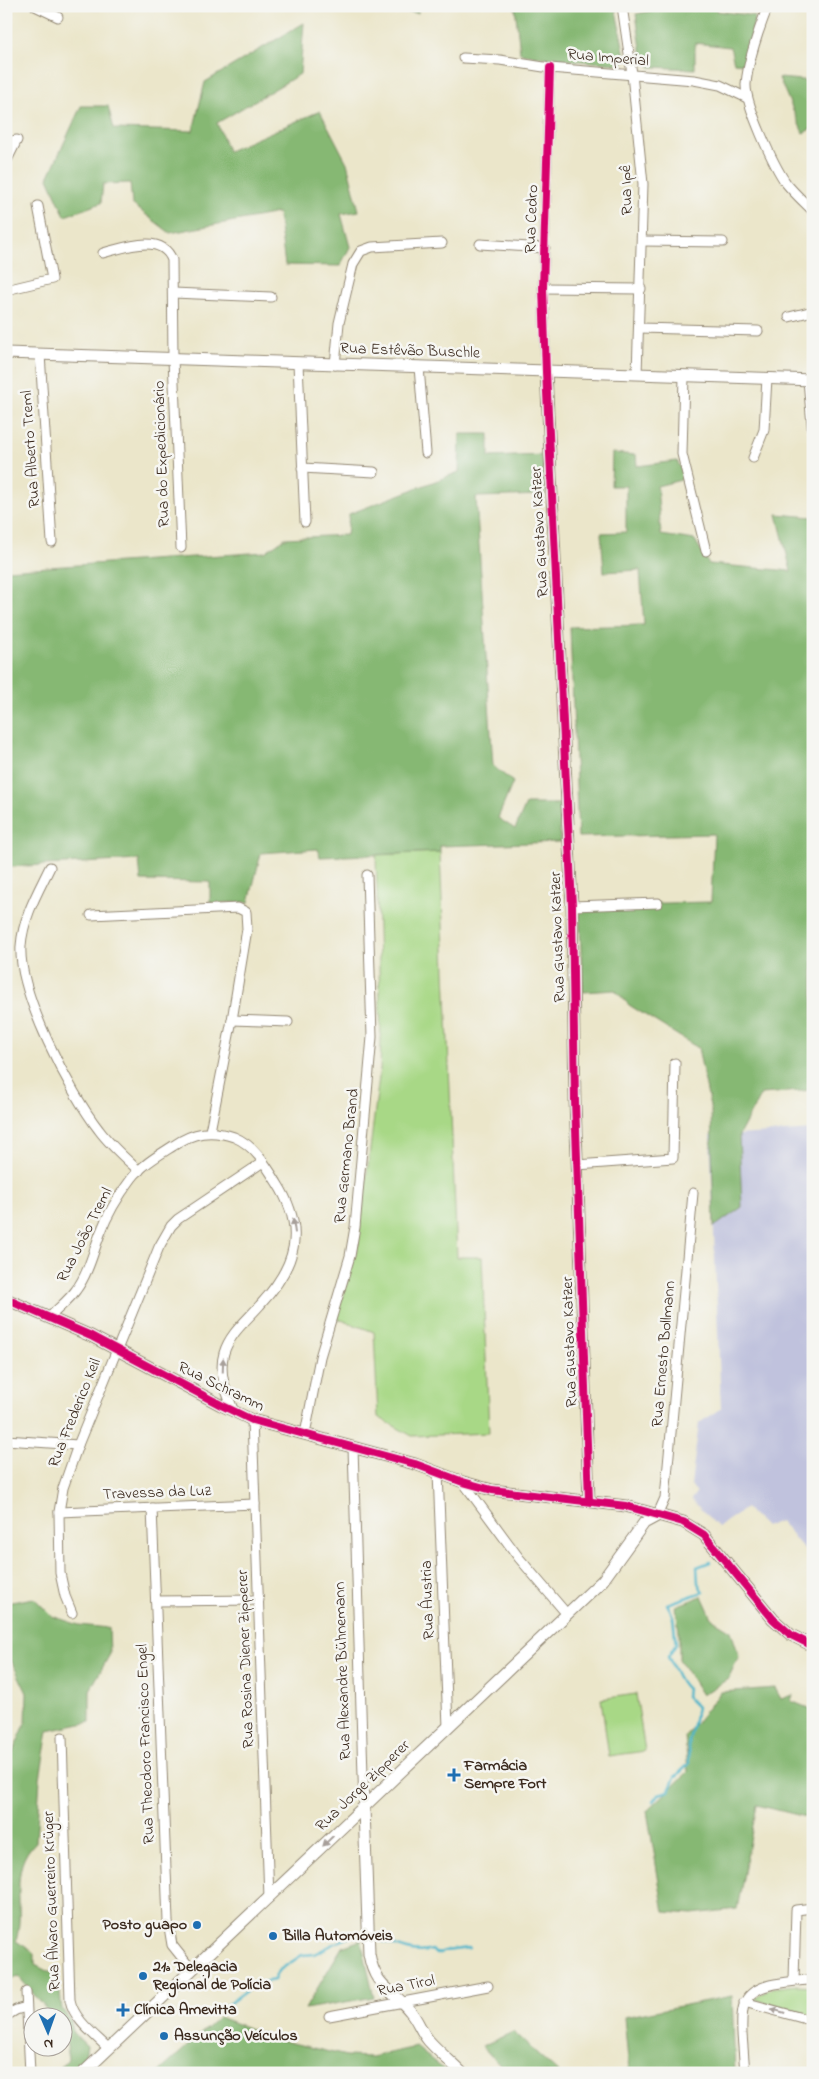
<svg xmlns="http://www.w3.org/2000/svg" width="819" height="2079" viewBox="0 0 819 2079" font-family="'Indie Flower',sans-serif">
<rect width="100%" height="100%" fill="#f6f6f2"/>
<filter id="ink" filterUnits="userSpaceOnUse"><feTurbulence type="fractalNoise" baseFrequency=".02" numOctaves="2"/><feDisplacementMap in="SourceGraphic" scale="10" xChannelSelector="R" yChannelSelector="G"/><feConvolveMatrix kernelMatrix="1 2 1 2 8 2 1 2 1" color-interpolation-filters="sRGB"/></filter>
<filter id="wash" filterUnits="userSpaceOnUse"><feTurbulence type="fractalNoise" baseFrequency=".0096" numOctaves="4" result="noise"/><feDisplacementMap in="SourceGraphic" scale="20" xChannelSelector="R" yChannelSelector="G"/><feGaussianBlur stdDeviation="1.12" result="paint"/><feColorMatrix in="noise" values="0 0 0 0 0 0 0 0 0 0 0 0 0 0 0 0 0 1.4 0 .05"/><feComposite in="paint" operator="in"/></filter>
<g filter="url(#wash)">
<rect width="100%" height="100%" fill="#ebe6ca"/>
<!-- industrial -->
<path fill="#c0c2dd" d="M813,1130V1553H807L780,1521L765,1527L746,1508L718,1527L691,1499L697,1493L691,1485L699,1423L721,1409L710,1135H739Z"/>
<!-- green -->
<g fill="#a8d886" stroke="#728152">
<path d="M440,852L457,1257H482L489,1433L412,1436L378,1417L374,1332L336,1318L358,1246L380,1069L381,1041L376,855Z"/>
<path d="M636,1694L645,1751L609,1756L601,1699Z"/>
<path d="M796,1985L813,1986V2016L754,1999L772,1988Z"/>
</g>
<!-- forest -->
<g fill="#86b873" stroke="#607148">
<path d="M367,6H418V13L377,10Z"/>
<path d="M515,6H615L625,56L624,62L618,64L553,59L520,53Z"/>
<path d="M676,6H717V11L755,16L745,64L734,63L730,47L695,43V69L651,67L643,62L636,14Z"/>
<path d="M304,23L300,74L217,123L228,151L320,111L347,163L359,211L341,214L350,247L340,266L285,265L278,213L170,233L132,204L130,183L103,184L101,203L65,216L48,178L81,106H108L114,129L193,131L205,82Z"/>
<path d="M779,78L813,81V128L803,133Z"/>
<path d="M460,434H489V457L543,455L545,495L476,497L493,766L513,782L498,818L515,829L526,804H560V842L440,846V852L320,857L318,849L261,853L249,902L210,903V882L141,881L139,860L6,867V570L265,552L285,538L347,535L349,514L459,472Z"/>
<path d="M612,453L636,455L637,466L677,461L684,474L681,480L657,486L661,535L695,540L709,564L791,571L777,514L813,517V1090L761,1094L739,1135L742,1207L714,1227L711,1111L698,1048L629,1005L615,990L583,992L579,905L711,902L714,834L578,837L570,627L644,625L640,570L604,572L601,533L626,532V486H611Z"/>
<path d="M702,1596L713,1620L731,1631L739,1656L728,1679L702,1695L679,1659V1632L676,1606Z"/>
<path d="M34,1598L52,1616L79,1625L109,1628L110,1654L90,1690V1722L48,1731L40,1778L36,1842C7,1869 26,1907 16,1941L35,1953V1965L55,1975L60,1993L62,2009L71,2021L73,2033L87,2046L85,2058L69,2073H55L68,2059L67,2045L63,2036L62,2016H52L19,1977L6,1980V1768L26,1722L27,1693L11,1660L6,1661V1603Z"/>
<path d="M775,1688L781,1699L793,1695L791,1701L813,1710V1828L810,1818L757,1805L737,1909L692,1914L664,1912L647,1811L688,1772L685,1736L721,1692Z"/>
<path d="M361,1940L374,1997L305,2009L342,1947Z"/>
<path d="M732,1996L735,2073H624L629,2071L624,2017Z"/>
<path d="M219,2017L280,2040L346,2056L371,2057L416,2047L447,2072L158,2073Z"/>
<path d="M513,2032L559,2073H507L482,2046Z"/>
</g>
<g fill="none" stroke-linecap="round" stroke-linejoin="round">
<!-- stream -->
<g stroke="#4db6cb" stroke-width="2.5">
<path d="M654,1801L659,1794L669,1791L675,1777L689,1764L688,1746L697,1707L686,1696L687,1689C677,1681 675,1668 668,1657L676,1644C673,1627 676,1618 667,1604L703,1592L698,1583L697,1567L710,1562"/>
<path d="M377,1939C396,1945 411,1956 432,1950L436,1954L445,1951L469,1948"/>
<path d="M208,2013L218,2007L227,2005L255,1984L274,1980L278,1971L302,1955L314,1954L340,1941L352,1936L362,1935"/>
</g>
</g>
</g>
<g filter="url(#ink)">
<g fill="none" stroke-linecap="round" stroke-linejoin="round">
<defs>
<g id="street">
<path d="M35,6L58,17"/>
<path d="M622,6L632,74L643,184L637,374"/>
<path d="M768,6C759,29 748,60 746,84C745,104 774,166 786,183C794,193 804,202 813,211"/>
<path d="M463,58L500,60L550,68L694,80L720,85L747,98"/>
<path d="M6,142L17,140L6,162"/>
<path d="M642,241L723,242"/>
<path d="M480,244L545,248"/>
<path d="M103,253C123,248 162,232 172,260L173,359L181,548"/>
<path d="M543,288L641,289"/>
<path d="M6,290L52,279L38,206"/>
<path d="M173,293L271,297"/>
<path d="M789,317L813,311"/>
<path d="M639,328L758,331"/>
<path d="M40,354L52,542"/>
<path d="M298,363L305,522"/>
<path d="M335,365L339,323L353,264L361,251L372,247L442,243"/>
<path d="M419,367L426,453"/>
<path d="M546,372L543,288L550,68"/>
<path d="M684,376L682,454L706,551"/>
<path d="M808,380L813,437"/>
<path d="M753,458L764,430L767,378"/>
<path d="M302,468L374,472"/>
<path d="M50,867C38,892 23,917 21,946C18,993 70,1093 99,1130C110,1145 125,1158 139,1171"/>
<path d="M572,906L658,903"/>
<path d="M91,915L238,908L246,912L247,929L232,1020L210,1131"/>
<path d="M232,1020L288,1022"/>
<path d="M577,1165L673,1158L675,1063"/>
<path d="M50,1317C58,1308 69,1300 76,1290C88,1274 93,1253 100,1234C107,1215 119,1195 132,1178C142,1165 159,1155 173,1146C193,1132 211,1129 234,1137C254,1145 266,1165 277,1183C307,1230 296,1266 260,1305C247,1320 230,1333 224,1353C218,1373 227,1394 234,1412"/>
<path d="M252,1420L269,1898"/>
<path d="M305,1434L320,1357L350,1256L355,1227L372,1037L367,875"/>
<path d="M6,1440L78,1445"/>
<path d="M353,1447L364,1808"/>
<path d="M438,1472L448,1727"/>
<path d="M463,1482L519,1558L566,1613"/>
<path d="M152,1508L168,1921L172,1945L192,1970"/>
<path d="M59,1512L255,1504"/>
<path d="M657,1516L665,1498L693,1193"/>
<path d="M156,1601L259,1600"/>
<path d="M72,1613L65,1596L60,1573L59,1512L63,1488L78,1445L159,1247L171,1226L178,1219L263,1162"/>
<path d="M62,1737L70,2000C74,2020 95,2035 109,2049"/>
<path d="M794,1980L796,1910L813,1908"/>
<path d="M26,1992L30,2073"/>
<path d="M744,2002L813,2021"/>
<path d="M6,2016L16,2010L26,2007"/>
<path d="M329,2016L488,1986"/>
<path d="M745,2073C744,2060 743,2047 742,2034C741,2006 742,1990 775,1984C787,1982 800,1980 813,1980"/>
</g>
<g id="secondary">
<path d="M6,353L813,380"/>
<path d="M546,372L572,906L575,1101L589,1501"/>
<path d="M6,1299L91,1336L221,1405L252,1420L415,1464L463,1482L492,1490L626,1506L683,1522L704,1535L773,1619L791,1635L813,1646"/>
<path d="M364,1808L369,1954C375,1988 391,1988 410,2011C418,2020 421,2032 429,2041C439,2052 451,2062 462,2073"/>
<path d="M83,2073L603,1580L639,1530L644,1523L657,1516"/>
</g>
</defs>
<!-- street casing -->
<use href="#street" stroke="#938874" stroke-width="11"/>
<!-- secondary casing -->
<use href="#secondary" stroke="#938874" stroke-width="13"/>
<!-- street -->
<use href="#street" stroke="#fff" stroke-width="9"/>
<!-- secondary -->
<use href="#secondary" stroke="#fff" stroke-width="11"/>
<defs>
<g id="cycleway">
<path d="M550,68L543,288L546,372L572,906L575,1101L589,1501"/>
<path d="M6,1299L91,1336L221,1405L252,1420L415,1464L463,1482L492,1490L626,1506L683,1522L704,1535L773,1619L791,1635L813,1646"/>
</g>
</defs>
<!-- cycleway casing -->
<use href="#cycleway" stroke="#f6f6f2" stroke-width="11"/>
<!-- cycleway -->
<use href="#cycleway" stroke="#d6006c" stroke-width="8"/>
</g>
<!-- one-way arrows -->
<defs><path id="oneway-solid" d="M-6-.8H1V-3.2L6.5 0L1 3.2V.8H-6Z" transform="scale(1.25)"/></defs>
<g fill="#a79f9a">
<use href="#oneway-solid" transform="translate(294 1226) rotate(-98)"/>
<use href="#oneway-solid" transform="translate(223 1365) rotate(-88)"/>
<use href="#oneway-solid" transform="translate(328 1841) rotate(136)"/>
<use href="#oneway-solid" transform="translate(778 2011) rotate(-164)"/>
</g>
</g>
<!-- markers -->
<g fill="#1f6fb2" stroke="#f6f6f2" stroke-width="2">
<path d="M451.5 1767.5h5v5h5v5h-5v5h-5v-5h-5v-5h5z"/>
<circle cx="197" cy="1925" r="5"/>
<circle cx="273" cy="1936" r="5"/>
<circle cx="143" cy="1976" r="5"/>
<path d="M120.5 2002.5h5v5h5v5h-5v5h-5v-5h-5v-5h5z"/>
<circle cx="164" cy="2036" r="5"/>
</g>
<g text-anchor="middle" dominant-baseline="central" stroke-width="5" stroke-linejoin="round" paint-order="stroke">
<!-- street labels -->
<g font-size="16" fill="#3b2a1e" stroke="#f6f6f2">
<text transform="translate(608 58) rotate(5)">Rua Imperial</text>
<text transform="translate(627 190) rotate(-92)">Rua Ipê</text>
<text transform="translate(532 219) rotate(-88)">Rua Cedro</text>
<text transform="translate(410 351) rotate(2)">Rua Estêvão Buschle</text>
<text transform="translate(31 449) rotate(-94)">Rua Alberto Treml</text>
<text transform="translate(162 454) rotate(-92)">Rua do Expedicionário</text>
<text transform="translate(540 532) rotate(-93)">Rua Gustavo Katzer</text>
<text transform="translate(558 937) rotate(-92)">Rua Gustavo Katzer</text>
<text transform="translate(347 1156) rotate(-84)">Rua Germano Brand</text>
<text transform="translate(85 1235) rotate(-63)">Rua João Treml</text>
<text transform="translate(570 1342) rotate(-92)">Rua Gustavo Katzer</text>
<text transform="translate(664 1354) rotate(-85)">Rua Ernesto Bollmann</text>
<text transform="translate(221 1387) rotate(26)">Rua Schramm</text>
<text transform="translate(75 1413) rotate(-68)">Rua Frederico Keil</text>
<text transform="translate(157 1493) rotate(-2)">Travessa da Luz</text>
<text transform="translate(428 1600) rotate(-92)">Rua Áustria</text>
<text transform="translate(246 1659) rotate(-92)">Rua Rosina Diener Zipperer</text>
<text transform="translate(343 1671) rotate(-92)">Rua Alexandre Bühnemann</text>
<text transform="translate(146 1744) rotate(-92)">Rua Theodoro Francisco Engel</text>
<text transform="translate(363 1786) rotate(-44)">Rua Jorge Zipperer</text>
<text transform="translate(52 1901) rotate(-92)">Rua Álvaro Guerreiro Krüger</text>
<text transform="translate(406 1986) rotate(-11)">Rua Tirol</text>
</g>
<!-- poi labels -->
<g font-size="16" font-weight="bold" fill="#3b2a1e" stroke="#f6f6f2" text-anchor="start">
<text x="464" y="1766">Farmácia<tspan x="464" dy="18">Sempre Fort</tspan></text>
<text x="187" y="1925" text-anchor="end">Posto guapo</text>
<text x="283" y="1936">Billa Automóveis</text>
<text x="153" y="1967">21ª Delegacia<tspan x="153" dy="18">Regional de Polícia</tspan></text>
<text x="134" y="2010">Clínica Amevitta</text>
<text x="174" y="2036">Assunção Veículos</text>
</g>
</g>
<!-- margin -->
<rect width="819" height="2079" fill="none" stroke="#f6f6f2" stroke-width="25"/>
<!-- north arrow -->
<g transform="translate(48 2032) rotate(178)"><circle r="24" fill="#f6f6f2" stroke="#aba49d"/>
<path d="M0-4L9 19L0 12L-9 19Z" fill="#1f6fb2"/>
<text y="-8" font-size="14" font-weight="bold" text-anchor="middle" fill="#3b2a1e">N</text>
</g>
</svg>
